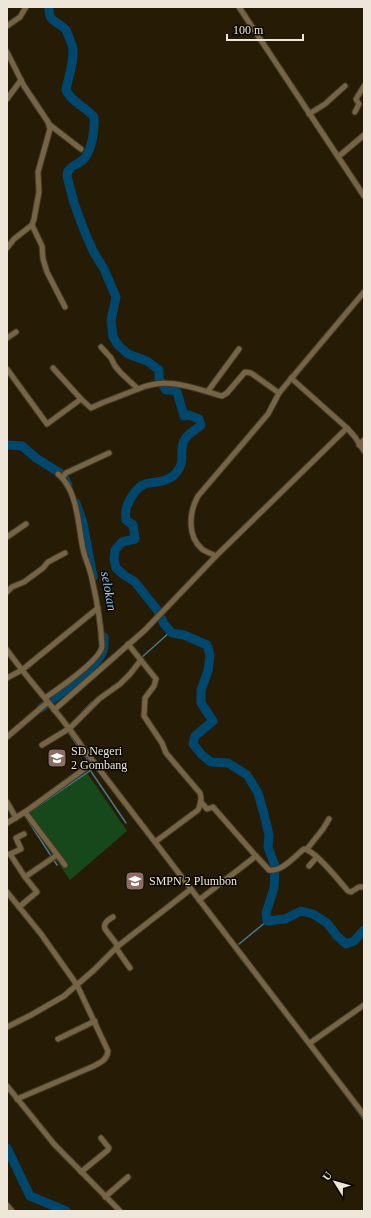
<svg xmlns="http://www.w3.org/2000/svg" width="371" height="1218" viewBox="0 0 371 1218" font-family="'Times New Roman',serif">
<rect width="100%" height="100%" fill="#261b05"/>
<!-- green -->
<path fill="#17481c" d="M83,767L127,831L70,880L24,813Z"/>
<g fill="none" stroke-linecap="round" stroke-linejoin="round">
<!-- stream -->
<g stroke="#47778d" stroke-width="1.5">
<path d="M141,658L170,632"/>
<path d="M82,712L92,702"/>
<path d="M68,732L90,763"/>
<path d="M90,770L126,823"/>
<path d="M28,813L94,768L92,766"/>
<path d="M25,816L57,865"/>
<path d="M239,944L267,921"/>
<path d="M233,948L286,1017"/>
<path d="M331,1075L364,1120"/>
</g>
<!-- river -->
<g stroke="#00476d" stroke-width="9">
<path d="M49,7C48,24 58,20 66,30C68,34 70,40 72,45C76,56 68,78 66,90C72,103 86,107 94,117C95,129 92,150 84,159C78,165 67,166 67,176L74,203L84,230L93,251L104,269L116,297L111,320L113,337L118,345L128,354L147,361L159,370V379L166,390H171L177,392L184,416L189,415L199,419L201,425C195,431 187,433 184,441C178,454 187,460 176,473C167,483 157,481 145,484C136,487 127,502 126,511C125,514 126,517 126,520L133,525L135,539L122,542L115,550L114,559L116,568L124,575L135,582L158,611L164,624L172,633L184,635L207,645L210,655L208,671L201,690V703L213,721L195,736L193,744L202,755L211,762L228,763L247,775L258,793L264,814L269,835L268,847L275,866L274,888L266,913L267,921L285,919L301,911L313,914L327,923L337,936L346,944L354,941L364,930"/>
<path d="M7,445L22,446L36,458L63,475L68,485"/>
<path d="M76,503L83,523L93,577"/>
<path d="M41,708C58,695 91,672 101,655C105,649 104,643 104,637"/>
<path d="M7,1148L30,1196L66,1211"/>
</g>
<defs>
<g id="street">
<path d="M239,7L364,196"/>
<path d="M7,26L20,17L26,7"/>
<path d="M7,52L24,86L48,122L50,129L38,172L39,192L34,219L32,225L14,239L7,248"/>
<path d="M7,99L21,80"/>
<path d="M355,112L359,104L356,99L364,86"/>
<path d="M309,114L325,104L345,86"/>
<path d="M50,125L81,149"/>
<path d="M338,157L364,135"/>
<path d="M32,225L42,246L43,259L47,272L65,307"/>
<path d="M7,338L16,332"/>
<path d="M101,347L111,358L115,366L121,373L138,389C168,376 193,388 222,396L227,393L245,372L251,373L279,393"/>
<path d="M53,368L81,399L91,408L102,403L138,389"/>
<path d="M7,369L47,424L81,399"/>
<path d="M291,378L347,428L355,437L364,451"/>
<path d="M208,391L239,349"/>
<path d="M359,445L364,440"/>
<path d="M62,478L66,473L109,453"/>
<path d="M7,537L26,524"/>
<path d="M216,556C212,554 206,552 202,549C187,536 189,512 198,496L268,414L279,393L364,292"/>
<path d="M7,592L12,587L24,582L43,568L48,562L65,553"/>
<path d="M128,644L156,679L154,686L145,698L144,716L162,743L166,753L200,793C202,799 201,804 198,810L155,842"/>
<path d="M7,650C31,684 60,713 83,748L364,1115"/>
<path d="M7,678L22,670L98,608"/>
<path d="M45,698C58,689 101,660 102,646C101,623 97,601 92,579C90,568 85,559 83,549C78,526 78,490 58,474"/>
<path d="M54,710L145,630L216,556L347,428"/>
<path d="M7,737L48,702"/>
<path d="M42,745L70,728L99,699L120,684L130,674L141,660"/>
<path d="M7,802L16,818"/>
<path d="M201,802L207,809L213,807L256,856"/>
<path d="M25,812L65,865"/>
<path d="M7,823L25,812L94,762"/>
<path d="M24,834L16,838L21,849L10,854L25,877"/>
<path d="M307,849L323,829L329,819"/>
<path d="M309,866L317,857"/>
<path d="M7,892L41,934L77,985L108,1051C107,1060 101,1062 94,1066L17,1099"/>
<path d="M199,900L256,856L269,870C282,872 295,856 304,849C315,850 340,882 348,891L351,892L359,887H364"/>
<path d="M19,907L37,892L25,877L57,855"/>
<path d="M113,917C108,920 103,923 105,929L118,946"/>
<path d="M116,948L130,968"/>
<path d="M7,1027L31,1015L64,996L94,970L118,946L191,889"/>
<path d="M58,1039L95,1021"/>
<path d="M310,1043L364,1005"/>
<path d="M7,1086L54,1144L120,1211"/>
<path d="M81,1172L108,1150L109,1148L101,1138"/>
<path d="M105,1197L128,1177"/>
<path d="M7,1205L12,1211"/>
</g>
</defs>
<!-- street casing -->
<use href="#street" stroke="#423823" stroke-width="7"/>
<!-- street -->
<use href="#street" stroke="#756546" stroke-width="5"/>
</g>
<!-- icons -->
<defs>
<symbol id="school-square" viewBox="-11 -11 22 22"><rect x="-9" y="-9" width="18" height="18" rx="4" fill="#8d6e63" stroke="#0b0701"/><path d="M0-5L7-2L0 1L-7-2ZM-4 1L0 2.5L4 1V4Q0 6-4 4Z" fill="#fff"/></symbol>
</defs>
<g fill-rule="evenodd">
<use href="#school-square" x="46" y="747" width="22" height="22"/>
<use href="#school-square" x="124" y="870" width="22" height="22"/>
</g>
<g text-anchor="middle" dominant-baseline="central" stroke-width="3" stroke-linejoin="round" paint-order="stroke">
<!-- poi labels -->
<g font-size="12" fill="#eee7d9" stroke="#0b0701" text-anchor="start">
<text x="71" y="751">SD Negeri<tspan x="71" dy="14">2 Gombang</tspan></text>
<text x="149" y="881">SMPN 2 Plumbon</text>
</g>
<!-- water labels -->
<g font-size="13" font-style="italic" fill="#94cdf7" stroke="#0b0701">
<text transform="translate(109 591) rotate(80)">selokan</text>
</g>
</g>
<!-- border -->
<rect width="371" height="1218" fill="none" stroke="#eee7d9" stroke-width="16"/>
<!-- north arrow -->
<g transform="translate(335 1182) rotate(307)" stroke="#0b0701" stroke-width="3" paint-order="stroke">
<path d="M0-3L7 15L0 10L-7 15Z" fill="#eee7d9"/>
<text y="-6" font-size="11" font-weight="bold" text-anchor="middle" fill="#eee7d9">U</text>
</g>
<!-- scale -->
<path d="M227 34v6h76v-6" fill="none" stroke="#eee7d9" stroke-width="2"/>
<text x="233" y="34" font-size="12" fill="#eee7d9" stroke="#0b0701" stroke-width="3" paint-order="stroke">100 m</text>
</svg>
